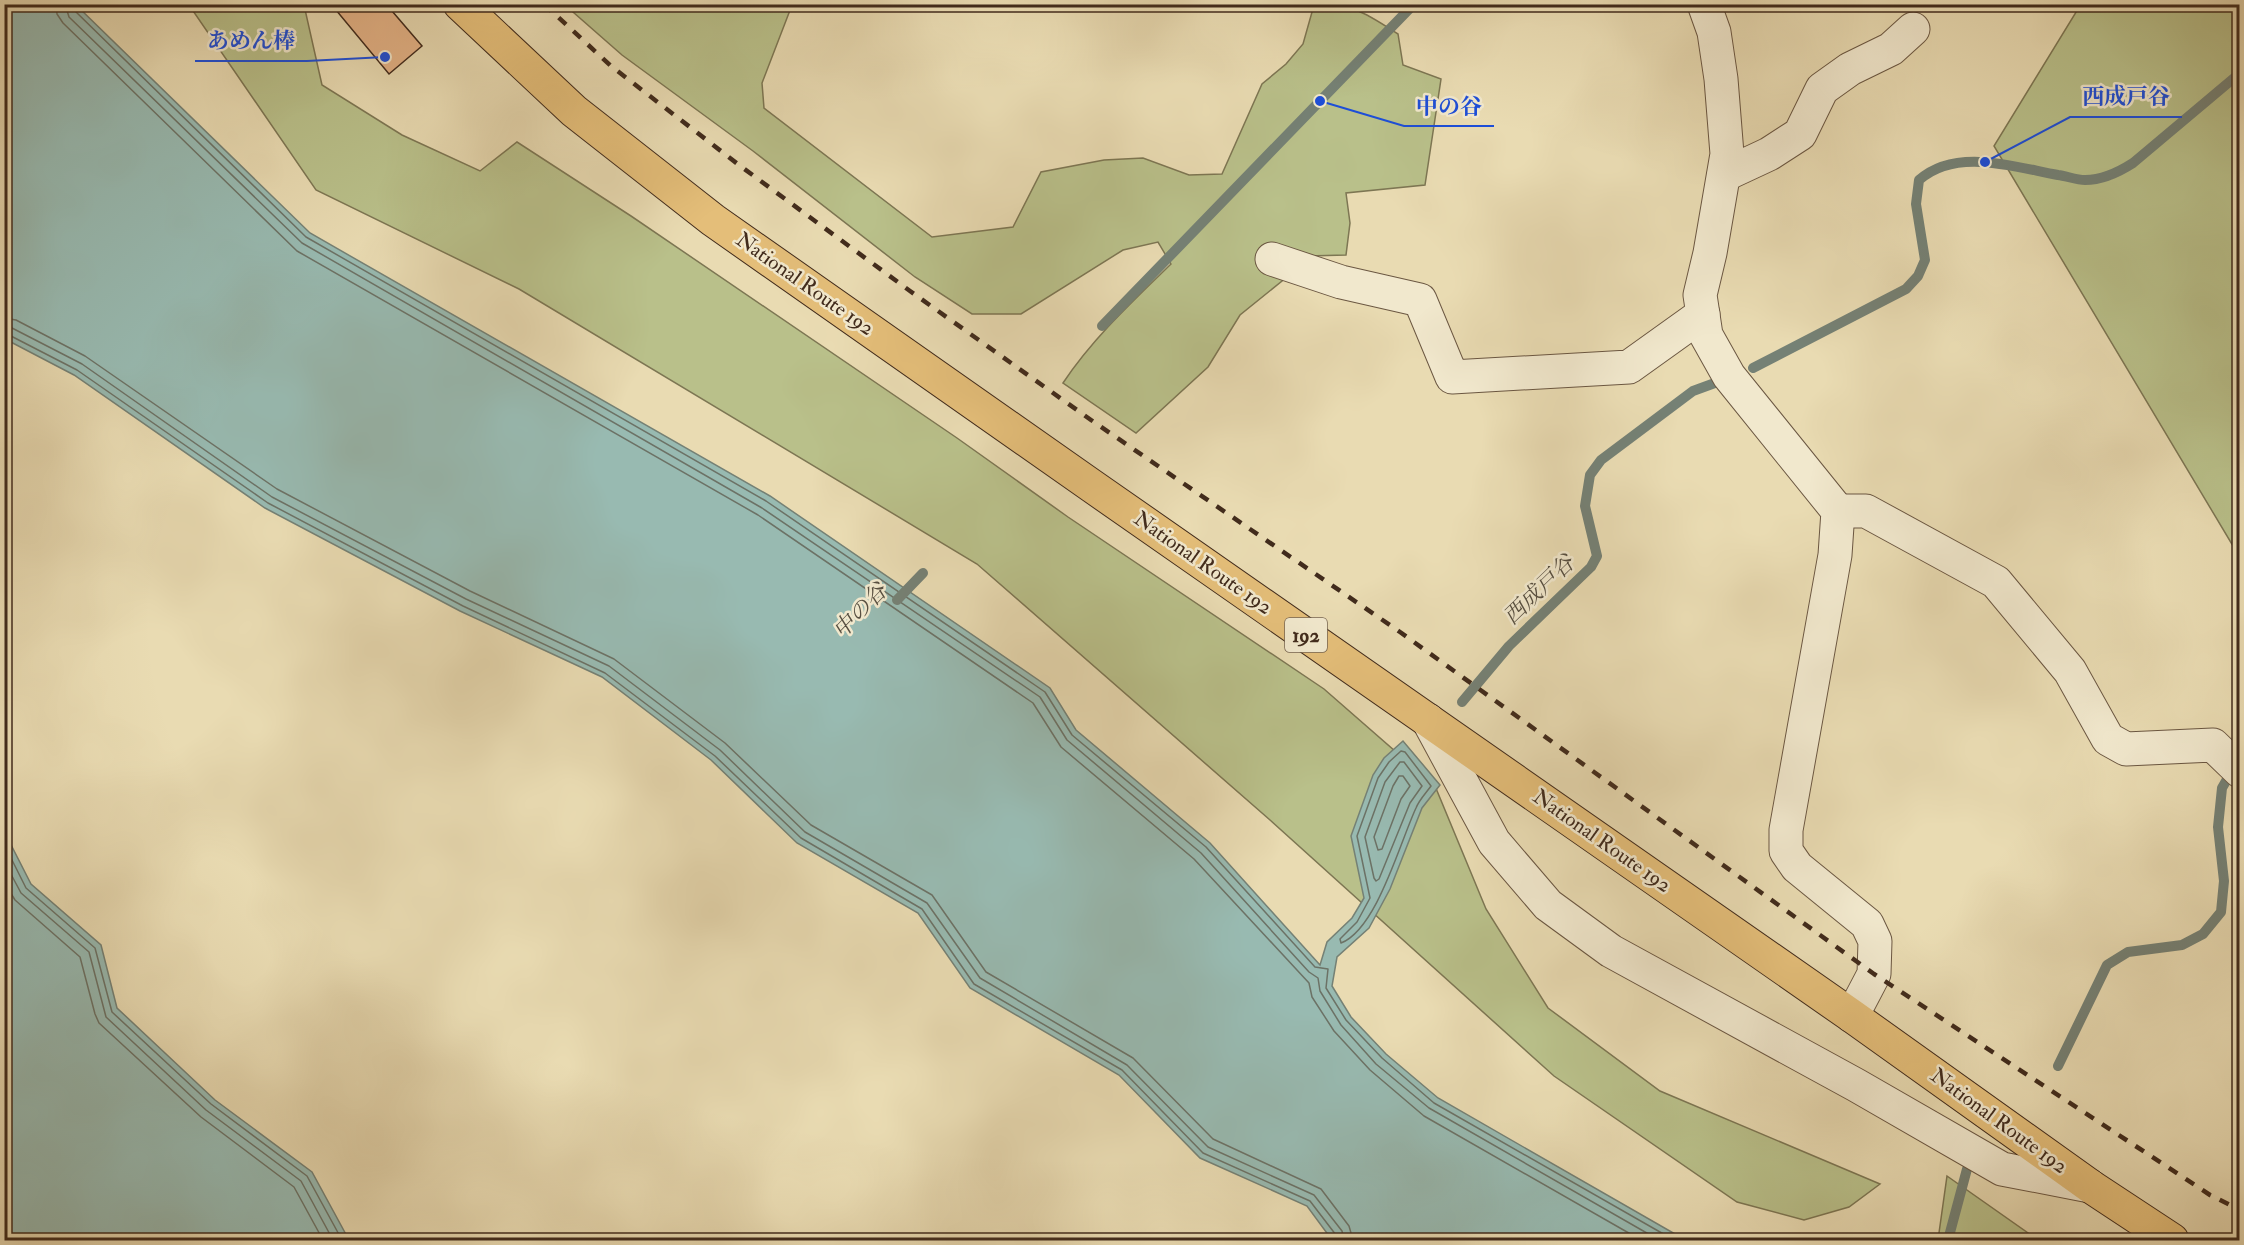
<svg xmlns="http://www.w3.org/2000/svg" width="2244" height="1245" viewBox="0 0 2244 1245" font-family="'IM FELL Double Pica','Noto Serif JP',serif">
<rect width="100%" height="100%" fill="#e9dbb2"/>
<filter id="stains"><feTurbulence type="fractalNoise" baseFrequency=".00333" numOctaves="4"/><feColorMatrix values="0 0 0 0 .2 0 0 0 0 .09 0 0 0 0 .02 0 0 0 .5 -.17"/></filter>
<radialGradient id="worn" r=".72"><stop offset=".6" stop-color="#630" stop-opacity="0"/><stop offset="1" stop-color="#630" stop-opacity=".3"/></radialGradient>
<!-- green -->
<g fill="#b9c08a" stroke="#7d7653" stroke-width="1.5">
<path d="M2081,4L2239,5V556L1994,146Z"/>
<path d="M189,5H304L322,85L402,135L480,171L517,142L631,216L957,438L1068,517L1324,689L1435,786L1486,909L1548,1008L1660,1091L1880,1184L1849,1207L1804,1220L1737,1202L1554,1076L1270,820L977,564L519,289L316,190Z"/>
<path d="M565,5H792L762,83L764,108L932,237L1013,227L1041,172L1104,160L1143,158L1189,175L1222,174L1262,84L1286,64L1303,44L1314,5C1356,5 1364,12 1398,34L1403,65L1441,79L1425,185L1346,193L1350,223L1346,255L1307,256L1287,277L1240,315L1208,367L1136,433L1063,383C1093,338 1133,301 1171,264L1158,242L1123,250L1021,314H972L915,277L753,151L622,55Z"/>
<path d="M1947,1176L2038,1240H1938Z"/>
</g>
<!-- water -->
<g fill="#98bab1" stroke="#758175" stroke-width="1.5">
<path d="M4,5H76L310,233L770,496L1050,688L1076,730L1210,843L1320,965L1327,942L1352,918L1364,898L1351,836L1373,775L1384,758L1403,741L1440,785L1422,808L1390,889L1369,928L1337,957L1332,986L1351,1017L1386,1054L1438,1098L1682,1238V1240H1332L1307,1206L1200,1158L1119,1075L970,988L918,913L797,843L711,760L602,677L460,611L265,508L74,375L5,339Z"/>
<path d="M4,831L31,884L101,945L117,1008L215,1100L312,1172L349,1240H5Z"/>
</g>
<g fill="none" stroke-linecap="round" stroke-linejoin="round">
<!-- shore -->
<g stroke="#6c7266" stroke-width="1.5">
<path d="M56,4L57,14L63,23L297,251L758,515L1033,703L1061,747L1194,859L1309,983L1312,997L1334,1031L1370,1070L1424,1116L1641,1240"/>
<path d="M65,4L69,17L302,243L762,508L1040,697L1067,740L1201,853L1309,972L1318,978L1320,991L1341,1025L1376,1064L1429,1108L1659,1240"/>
<path d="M72,4L75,11L306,237L766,501L1045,692L1072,735L1206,847L1315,967L1328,969L1326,988L1346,1020L1382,1058L1434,1103L1674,1240"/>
<path d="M4,318L16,320L85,356L277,489L470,591L614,659L725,743L811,825L932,895L986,972L1133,1058L1213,1139L1321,1189L1349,1226L1353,1240"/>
<path d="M4,327L12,328L82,364L272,497L466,599L609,666L720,750L805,832L927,903L980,978L1127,1065L1208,1147L1314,1195L1342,1231L1344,1240"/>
<path d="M4,335H9L77,370L268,503L463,606L605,673L715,756L801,838L922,909L974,984L1122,1070L1203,1153L1310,1201L1336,1235L1337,1240"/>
<path d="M1401,751L1405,752L1431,786C1426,793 1419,800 1416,808C1400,842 1377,929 1341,943L1340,939L1357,922L1370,898L1357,836L1378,778L1389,762Z"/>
<path d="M1400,762H1404L1422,786L1410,803L1379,879L1376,881L1374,878L1365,837L1385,782Z"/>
<path d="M1403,776L1410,786L1401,799L1382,849L1378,850L1374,837L1393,786L1399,776Z"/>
<path d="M4,844L26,888L95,948L112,1012L211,1104L307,1176L342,1240"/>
<path d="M4,861L21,893L89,952L106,1017L206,1110L301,1181L333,1240"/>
<path d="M4,882L15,900L80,957L95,1014L99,1023L201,1117L294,1187L323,1240"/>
</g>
<!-- stream -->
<g stroke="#758175" stroke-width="10">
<path d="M1102,326L1414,4"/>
<path d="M1753,368L1906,289L1918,276L1925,260L1916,204L1919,180C1956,147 2014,167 2058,175C2066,176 2077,180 2085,180C2103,180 2119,172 2133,163L2240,73"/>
<path d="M897,600L923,573"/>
<path d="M1462,702L1509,646L1591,567L1597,556L1585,506L1590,475L1601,460L1693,391L1723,380"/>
<path d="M2058,1066L2107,965L2128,952L2182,945L2203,934L2221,912L2224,881L2218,827L2222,788L2233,769"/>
<path d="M1948,1240L1967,1169"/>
</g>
</g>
<!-- building -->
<path fill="#e4b387" stroke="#412b1c" stroke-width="1.5" d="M331,4H386L422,46L389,74Z"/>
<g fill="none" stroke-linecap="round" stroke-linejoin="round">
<defs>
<g id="minor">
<path d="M1704,4L1714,32L1721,79L1727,154L1710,253L1700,295L1706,335L1729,376L1838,511L1835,555L1786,830V851L1797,867L1867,924L1875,941L1874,974L1852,1016"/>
<path d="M1724,175L1769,154L1800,134L1822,89L1850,69L1891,49L1913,29"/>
<path d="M1272,259L1341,282L1420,300L1452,377L1629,367L1703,314"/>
<path d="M1838,511H1866L1996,582L2070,671L2108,739L2126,749L2213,745L2240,771"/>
<path d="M1428,720L1494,842L1548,905L1611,951L1856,1085L2002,1169L2090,1186"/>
</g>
<path id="highway" d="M460,4L574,111L713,220L1092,486L1852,1016L2090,1186L2172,1240"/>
</defs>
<!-- minor casing -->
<use href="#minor" stroke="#6b5742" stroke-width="35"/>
<!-- highway casing -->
<use href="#highway" stroke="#412b1c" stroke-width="35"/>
<!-- minor -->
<use href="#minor" stroke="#f1e8cd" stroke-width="33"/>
<!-- highway -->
<use href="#highway" stroke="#e4be79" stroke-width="33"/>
<!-- rail -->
<path stroke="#412b1c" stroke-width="4.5" stroke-dasharray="10 10" stroke-linecap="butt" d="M544,4L611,66L739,165L910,291L1091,420L1400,632L1874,974L2210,1195L2240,1210"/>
</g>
<g text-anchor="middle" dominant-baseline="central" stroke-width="5" stroke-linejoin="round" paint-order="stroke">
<!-- shield labels -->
<rect fill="#f1e8cd" stroke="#766451" stroke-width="1.5" x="1285" y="618" width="42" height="34" rx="4.5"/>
<g font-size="20" font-weight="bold" fill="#412b1c">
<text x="1306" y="635">192</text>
</g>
<!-- street labels -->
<g font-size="21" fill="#412b1c" stroke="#f1e8cd">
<text transform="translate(805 284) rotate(35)">National Route 192</text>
<text transform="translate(1203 563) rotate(35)">National Route 192</text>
<text transform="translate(1602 841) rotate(35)">National Route 192</text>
<text transform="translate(1999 1121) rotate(36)">National Route 192</text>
</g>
<!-- water labels -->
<g font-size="22" font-style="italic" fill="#574f41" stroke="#f1e8cd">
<text transform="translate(1539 590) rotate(-44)">西成戸谷</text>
<text transform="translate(860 611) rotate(-46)">中の谷</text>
</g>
</g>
<!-- callouts -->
<path fill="none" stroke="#1d4ed8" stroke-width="2" d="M385 57L307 61H195M1985 162L2070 117H2182M1320 101L1404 126H1494"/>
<g fill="#1d4ed8" stroke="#f1e8cd" stroke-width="2">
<circle cx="385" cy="57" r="6"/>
<circle cx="1985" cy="162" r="6"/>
<circle cx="1320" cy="101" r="6"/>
</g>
<g font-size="22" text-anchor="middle" font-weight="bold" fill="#1d4ed8" stroke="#f1e8cd" stroke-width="5" stroke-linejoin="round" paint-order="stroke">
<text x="251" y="48">あめん棒</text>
<text x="2126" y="104">西成戸谷</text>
<text x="1449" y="114">中の谷</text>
</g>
<!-- margin -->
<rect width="2244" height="1245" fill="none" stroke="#e9dbb2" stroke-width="24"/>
<rect x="6" y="6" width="2232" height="1233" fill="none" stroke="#412b1c" stroke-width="3"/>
<rect x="12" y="12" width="2220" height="1221" fill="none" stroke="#412b1c" stroke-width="1.5"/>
<rect width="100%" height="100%" filter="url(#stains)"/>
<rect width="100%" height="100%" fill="url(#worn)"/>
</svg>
